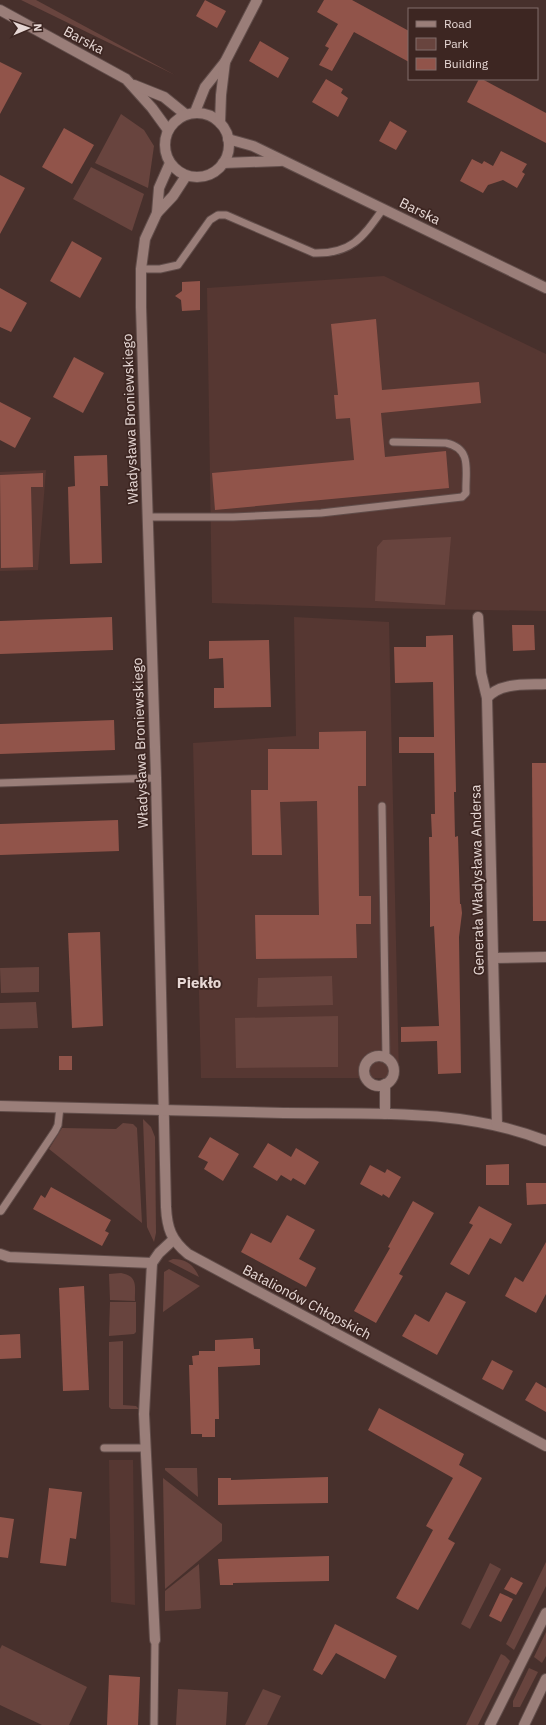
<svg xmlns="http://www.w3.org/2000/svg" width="546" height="1725" viewBox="0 0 546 1725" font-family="'IBM Plex Sans',sans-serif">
<rect width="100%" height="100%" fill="#47302c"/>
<!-- built -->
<g fill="#563732">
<path d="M384,276L546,354V611L371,608L212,603L207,288Z"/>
<path d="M46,470L38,570L0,571V472Z"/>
<path d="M294,617L389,622L399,1078H201L193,743L296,736Z"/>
<path d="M109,1460H133L135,1605L111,1602Z"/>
</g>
<!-- green -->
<g fill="#68443e">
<path d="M21,0H36L175,75Z"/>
<path d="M121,114L144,130L154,146L148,188L95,163Z"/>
<path d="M91,167L144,194L132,231L73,199Z"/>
<path d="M451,537L445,605L375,601L377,547L383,540Z"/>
<path d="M39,967V992L1,993L0,968Z"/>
<path d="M332,976L333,1005L257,1007L258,978Z"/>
<path d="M36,1002L38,1028L0,1029V1003Z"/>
<path d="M338,1016V1067L236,1068L235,1018Z"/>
<path d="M143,1119L151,1127L155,1137L156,1233L154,1242L147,1227Z"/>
<path d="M123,1123L133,1124L137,1128L142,1223L49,1149L62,1128L116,1129Z"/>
<path d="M173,1259C186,1259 194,1265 199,1277L168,1261Z"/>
<path d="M169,1269L200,1286L163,1312L164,1272Z"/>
<path d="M121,1273C138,1276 135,1286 135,1301L110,1300L109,1274Z"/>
<path d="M110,1302H136V1332L134,1334L109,1336Z"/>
<path d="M123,1341V1405L136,1406L139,1409H111L109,1407V1342Z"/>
<path d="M165,1468H197L198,1497L165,1470Z"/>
<path d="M163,1478L222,1524V1541L165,1589Z"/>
<path d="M546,1562V1586L514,1650L506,1644Z"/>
<path d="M490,1563L501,1569L470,1629L461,1624Z"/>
<path d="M199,1564L201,1608L199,1609L165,1611V1591Z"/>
<path d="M546,1632V1656L542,1663L534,1657Z"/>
<path d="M2,1645L87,1687L69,1725H42L0,1705V1649Z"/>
<path d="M501,1654L505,1656L510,1661L478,1725H466Z"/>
<path d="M529,1668L538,1672L520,1707H513V1701Z"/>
<path d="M178,1689L228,1692L226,1725H176Z"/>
<path d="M263,1689L281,1696L267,1725H245Z"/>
</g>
<!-- building -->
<g fill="#91544a">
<path d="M205,0L226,11L217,28L196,16Z"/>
<path d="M324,0H352L409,31V62L354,32L332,71L319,65L329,48L325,46L338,24L317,12Z"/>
<path d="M260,41L289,58L278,78L249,61Z"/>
<path d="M0,62L22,73L0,114Z"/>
<path d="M326,79L343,89L341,93L348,98L338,117L312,102Z"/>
<path d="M479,79H482L546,113V143L467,102Z"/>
<path d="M390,121L407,131L396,150L379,141Z"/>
<path d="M64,128L94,145L72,184L42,167Z"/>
<path d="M501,151L527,164L522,172L525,174L517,188L503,180L488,185L483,193L460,181L472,159L482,164L484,161L493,166Z"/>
<path d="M0,175L25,188L0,234Z"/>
<path d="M72,241L102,258L80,298L50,281Z"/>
<path d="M200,281V310L182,311L181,300L175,296L182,291V282Z"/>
<path d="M0,288L27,303L11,332L0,327Z"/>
<path d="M376,319L382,390L479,382L481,403L381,413L385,457L446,451L449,488L215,510L212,473L354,460L350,418L336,419L334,395H338L331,324Z"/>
<path d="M74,357L104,373L83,413L53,397Z"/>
<path d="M0,402L31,418L15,448L0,440Z"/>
<path d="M107,455L108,486H100L102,563L70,564L68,487L75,486L74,456Z"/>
<path d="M43,473V487H31L33,567L1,568L0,475Z"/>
<path d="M112,617L113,650L0,654V621Z"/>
<path d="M512,625H534L535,650L513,651Z"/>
<path d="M453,635L456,792H454L455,837L458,836L460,904H461L462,913L459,937L461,1073L438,1074L437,1041L401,1042V1027L439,1026L434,926L430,927V904L429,837H432L431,814H435L434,753H399V737H434L433,682L395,683L394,647H426V636Z"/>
<path d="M269,640L271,707L214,708V688H224L223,658L209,659V641Z"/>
<path d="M114,720L115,750L0,754V724Z"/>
<path d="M366,731V786H358L359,896H371V924H356L357,958L256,959L255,915H319L317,801L280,802L282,855H252L251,790H268V749H319V732Z"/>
<path d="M532,763H546V921H533Z"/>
<path d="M118,820L119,851L0,855V824Z"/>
<path d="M100,932L103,1026L72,1028L68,933Z"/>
<rect x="59" y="1056" width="13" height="14"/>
<path d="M210,1137L239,1154L223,1181L204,1169L208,1162L198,1157Z"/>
<path d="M268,1143L291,1157L296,1148L319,1162L305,1185L293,1178L291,1181L281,1175L277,1181L253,1167Z"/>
<path d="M509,1164V1185H486V1165Z"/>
<path d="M370,1165L385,1173L387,1169L401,1177L389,1198L383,1194L382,1196L360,1184Z"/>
<path d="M526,1183H546V1204L527,1205Z"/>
<path d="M51,1187L111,1220L105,1231L109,1233L102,1246L33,1209L41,1195L45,1198Z"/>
<path d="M413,1201L434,1213L399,1274L403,1276L376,1323L354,1311L390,1248L388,1247Z"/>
<path d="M479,1206L512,1224L501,1244L490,1238L469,1275L450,1264L473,1225L469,1223Z"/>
<path d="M287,1215L315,1230L299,1259L316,1268L306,1287L241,1252L251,1233L271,1243Z"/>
<path d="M546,1242V1294L536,1313L505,1296L515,1277L523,1282Z"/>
<path d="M84,1286L89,1390L63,1391L59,1288Z"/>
<path d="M446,1292L466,1302L437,1355L402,1336L415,1314L429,1322Z"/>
<path d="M20,1334L21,1358L0,1359V1335Z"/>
<path d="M253,1338L254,1349H260V1365L218,1367L219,1419H215V1437H202V1434H191L189,1365H193L192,1356L199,1355V1351H215V1340Z"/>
<path d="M492,1360L513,1371L503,1390L482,1379Z"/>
<path d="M536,1382L546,1388V1412L525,1400Z"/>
<path d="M379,1408L464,1454L459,1465L482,1478L448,1539L455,1543L418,1610L396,1598L433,1530L426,1526L453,1478L368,1430Z"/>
<path d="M328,1477V1503L218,1505V1478H231V1480Z"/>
<path d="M49,1488L82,1492L76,1539L70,1538L66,1566L40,1563Z"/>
<path d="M0,1517L14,1519L8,1558L0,1557Z"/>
<path d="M329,1556V1581L233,1583V1585H220L218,1559Z"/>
<path d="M511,1577L523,1583L516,1595L504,1589Z"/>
<path d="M500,1593L513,1599L501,1622L489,1616Z"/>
<path d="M335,1624L397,1656L385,1679L336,1653L322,1675L313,1670Z"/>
<path d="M109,1675L140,1677L138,1725H107Z"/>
</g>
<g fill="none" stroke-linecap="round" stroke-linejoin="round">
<defs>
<g id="service">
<path d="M141,269H160L178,265L210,220L218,215H226L314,253C352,254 363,237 383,209"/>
<path d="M147,517H233L321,513L462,497L466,493C465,471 473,449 446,443L393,442"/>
<path d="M0,783L156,778"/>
<path d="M382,806L386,1058"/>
<path d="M1,1211L55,1131L58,1125L60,1107"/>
<path d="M104,1448H145"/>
<path d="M154,1725L155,1640"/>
</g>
<g id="minor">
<path d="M170,163L159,188L157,213L145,239L141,269V307L156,778L166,1207C167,1228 171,1240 188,1254L546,1446"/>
<path d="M157,213L173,196L186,176"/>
<path d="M478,617L481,673L487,698"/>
<path d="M493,958L546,957"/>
<circle cx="379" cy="1071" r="15"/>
<path d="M0,1106C95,1108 189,1111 284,1113C370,1114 464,1108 546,1141"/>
<path d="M385,1114V1084"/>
<path d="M497,1125L487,698C500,682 526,685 546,684"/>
<path d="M0,1254L9,1257L152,1263"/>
<path d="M155,1640L144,1414L152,1263L159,1253L173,1240"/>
</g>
<g id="tertiary">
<path d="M0,10L126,79L152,108L168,130"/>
<path d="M134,85L164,97L185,114"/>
<path d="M195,112L205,87L225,62L257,0"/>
<circle cx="197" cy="145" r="32"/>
<path d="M220,123L221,95L225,62"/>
<path d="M228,139L253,146L546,288"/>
<path d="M223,163L280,161"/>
<path d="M490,1725L546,1613"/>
<path d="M524,1725L546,1679"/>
</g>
</defs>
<!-- service casing -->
<use href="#service" stroke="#614d4a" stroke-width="9"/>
<!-- minor casing -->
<use href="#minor" stroke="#614d4a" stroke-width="12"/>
<!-- tertiary casing -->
<use href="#tertiary" stroke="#614d4a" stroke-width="12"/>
<!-- service -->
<use href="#service" stroke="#9a7e79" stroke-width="7"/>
<!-- minor -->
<use href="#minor" stroke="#9a7e79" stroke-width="10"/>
<!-- tertiary -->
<use href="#tertiary" stroke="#9a7e79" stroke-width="10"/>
</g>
<g text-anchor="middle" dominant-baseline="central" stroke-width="3.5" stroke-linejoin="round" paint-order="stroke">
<!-- street labels -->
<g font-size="14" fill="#e7d8d5" stroke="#3d2622">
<text transform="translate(84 40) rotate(28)">Barska</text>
<text transform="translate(420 211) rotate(26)">Barska</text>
<text transform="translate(130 419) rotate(-92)">Władysława Broniewskiego</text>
<text transform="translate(140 743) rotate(-92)">Władysława Broniewskiego</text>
<text transform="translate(477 880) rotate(-91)">Generała Władysława Andersa</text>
<text transform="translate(307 1302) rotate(28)">Batalionów Chłopskich</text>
</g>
<!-- neighbourhood labels -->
<g font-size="15" font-weight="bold" fill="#e7d8d5" stroke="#3d2622">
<text x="199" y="982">Piekło</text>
</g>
</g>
<!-- legend -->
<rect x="408" y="8" width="130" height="72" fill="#3d2622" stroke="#816d6a"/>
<rect x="416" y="21" width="20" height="6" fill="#9a7e79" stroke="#816d6a"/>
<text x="444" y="28" font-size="12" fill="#e7d8d5">Road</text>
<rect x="416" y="38" width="20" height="12" fill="#68443e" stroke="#816d6a"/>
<text x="444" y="48" font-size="12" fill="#e7d8d5">Park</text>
<rect x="416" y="58" width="20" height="12" fill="#91544a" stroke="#816d6a"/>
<text x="444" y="68" font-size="12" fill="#e7d8d5">Building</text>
<!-- north arrow -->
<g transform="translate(28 28) rotate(88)" stroke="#3d2622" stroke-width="3" paint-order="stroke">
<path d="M0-3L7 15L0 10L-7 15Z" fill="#e7d8d5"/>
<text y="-6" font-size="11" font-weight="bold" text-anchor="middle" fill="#e7d8d5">N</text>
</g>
</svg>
